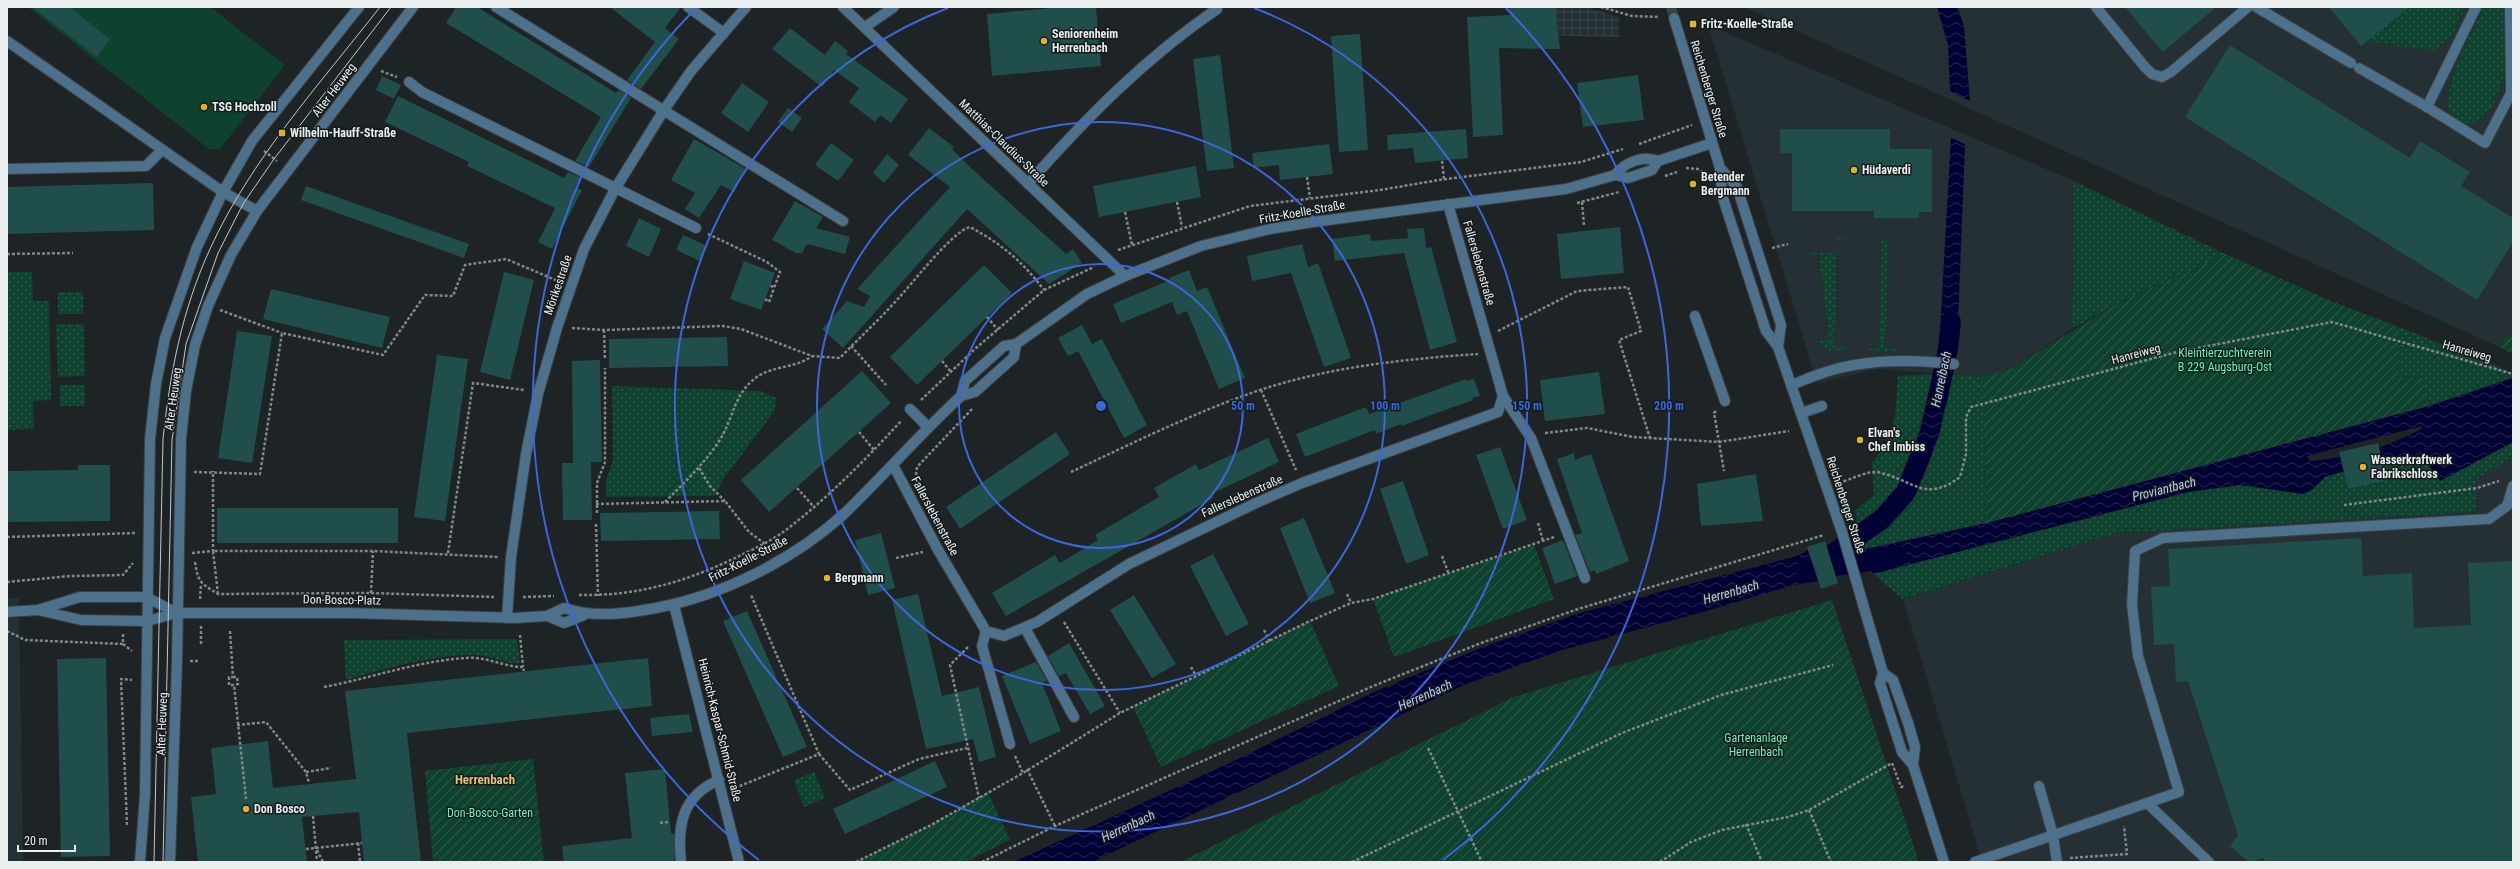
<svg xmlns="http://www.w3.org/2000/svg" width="2520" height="869" viewBox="0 0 2520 869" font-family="'Roboto Condensed',sans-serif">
<defs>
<pattern id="industrial-grid" width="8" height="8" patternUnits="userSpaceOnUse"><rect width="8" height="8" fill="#243034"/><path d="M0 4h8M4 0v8" fill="none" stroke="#394448"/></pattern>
<pattern id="grass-dots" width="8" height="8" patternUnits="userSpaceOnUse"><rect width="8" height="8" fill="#0e422f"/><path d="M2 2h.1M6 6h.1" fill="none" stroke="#315e4d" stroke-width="1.8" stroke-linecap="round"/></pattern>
<pattern id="garden-furrows" width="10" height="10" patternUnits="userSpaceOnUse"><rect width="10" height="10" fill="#0e422f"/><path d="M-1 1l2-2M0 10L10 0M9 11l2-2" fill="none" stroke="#315e4d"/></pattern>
<pattern id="water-waves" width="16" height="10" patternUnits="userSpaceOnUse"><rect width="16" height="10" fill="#010035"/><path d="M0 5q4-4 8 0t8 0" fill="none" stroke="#262653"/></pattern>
</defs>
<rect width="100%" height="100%" fill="#1e2325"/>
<!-- built -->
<g fill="#243034">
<path d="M1744,7H2513V332L2495,345Z"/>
<path d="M1708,25L2074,181L2072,329L2012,368L1982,377L1877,369L1817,383Z"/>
<path d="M2513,458V862H1982L1903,599L2117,533L2476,512V479Z"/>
<path d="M7,598H19L23,862H7Z"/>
</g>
<!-- industrial -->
<path fill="url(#industrial-grid)" d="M1555,7H1585L1619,17V37L1521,35Z"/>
<!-- grass -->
<g fill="url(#grass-dots)">
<path d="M2410,7H2465L2452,36L2433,51L2367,41Z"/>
<path d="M2483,7H2504C2504,34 2509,66 2499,92C2493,108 2477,133 2457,119C2453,116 2448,110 2448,104C2449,71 2470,37 2483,7Z"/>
<path d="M2074,181L2225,254L2116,304L2072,329Z"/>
<path d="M1837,238H1850V240H1837L1834,346H1847L1845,350H1827L1817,340L1830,339L1819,254L1807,255L1806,252L1835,253Z"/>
<path d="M1882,240H1888L1885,347L1897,348V351L1868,350L1867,348H1879Z"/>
<path d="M7,272H32L33,301H49L51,400L33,401L34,429L7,430Z"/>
<rect x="58" y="292" width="25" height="22"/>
<path d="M56,324H84L85,376L58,377Z"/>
<path d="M2399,327L2513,373V378L2429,406L2422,376L2399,379Z"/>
<path d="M1933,374C1923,413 1915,452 1898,488C1890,503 1871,516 1858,526L1855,510L1874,495L1872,463C1898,429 1895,417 1898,376Z"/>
<path d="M1952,374L1982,377L1987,523L1866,549L1863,542C1871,537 1880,533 1887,527C1930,488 1941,429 1952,374Z"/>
<rect x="60" y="385" width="25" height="21"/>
<path d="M612,386L762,391L776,398L775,410L722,481L715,496L606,497V480L613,460Z"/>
<path d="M2513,442V458L2476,479V512L2117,533L1903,599L1873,574L2188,492L2240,485L2303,494L2313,489L2325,477L2344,471L2348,489L2382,462L2397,458L2423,457L2440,480Z"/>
<path d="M517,639L520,663C505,665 491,655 475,655C432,655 388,668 346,680L344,640Z"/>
<path d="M814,772L825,798L804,807L794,780Z"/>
</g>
<!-- garden -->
<g fill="url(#garden-furrows)">
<path d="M2225,254L2331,301L2399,327V379L2422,376L2429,406L1987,523L1982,377L2012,368L2116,304Z"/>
<path d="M2513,332V354L2495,345Z"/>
<path d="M1534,545L1554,599L1394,657L1373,599Z"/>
<path d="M1832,600L1919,862H1180L1514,697Z"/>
<path d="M1310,621L1339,686L1161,767L1133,707Z"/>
<path d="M533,759L544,862H433L425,771Z"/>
<path d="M988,792L1010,840L965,862H856L931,825Z"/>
</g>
<!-- pitch -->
<path fill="#0e422f" d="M28,7H210L285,65L220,149H209Z"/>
<!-- water -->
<g fill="url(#water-waves)" fill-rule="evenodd">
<path d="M1937,7H1957L1964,26L1970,101L1950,91L1948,45Z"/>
<path d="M1951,138L1965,144L1957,349H1939Z"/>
<path d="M1933,374H1952L1940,432L1922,479L1905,472L1920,432Z"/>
<path d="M2513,378V442L2440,481L2423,457L2397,458L2338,473L2325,477L2313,489L2303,494L2240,485L2188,492L1873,574L1866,549L1987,523L2429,406ZM2421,426L2422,429C2387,447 2350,458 2310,461L2307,456Z"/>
<path d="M1898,488L1914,495L1886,527L1863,542L1858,526L1881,508Z"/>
<path d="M1808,550L1818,581L1793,585L1696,614L1562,650L1466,684L1092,862H1014L1232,762L1374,692L1483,647L1580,613L1797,556Z"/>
</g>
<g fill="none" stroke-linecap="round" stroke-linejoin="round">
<!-- canal -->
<g stroke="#010035" stroke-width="20">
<path d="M1937,401L1948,349L1951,322"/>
<path d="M1816,566L1882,519L1906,492L1922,451"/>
<path d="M1806,570L1870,561L1896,555"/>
</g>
</g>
<!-- building -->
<g fill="#204e4b">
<path d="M32,7H69L110,39L97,57Z"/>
<path d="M456,7H477L616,93L619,90L631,98L589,167L575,161L601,117L446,23Z"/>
<path d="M610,7H681L665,28L679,39L641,89L627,80L655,42Z"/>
<path d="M1096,7L1101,66L992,76L987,14L1062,7Z"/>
<path d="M1509,7H1555L1560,49L1499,48L1503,135L1473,137L1467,17L1510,15Z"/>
<path d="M2125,7H2216L2163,52Z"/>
<path d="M2329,7H2410L2361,46Z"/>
<path d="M790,28L825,55L835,41L848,51L846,54L908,99L891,123L880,115L875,122L849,102L859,88L834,70L822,87L772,49Z"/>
<path d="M1360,34L1368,150L1339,152L1331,36Z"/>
<path d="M2230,45L2410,158L2420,141L2470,172L2461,186L2513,218V242L2477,300L2185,117Z"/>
<path d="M1220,55L1234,168L1207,171L1193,59Z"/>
<path d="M1638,75L1644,120L1583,127L1577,83Z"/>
<path d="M382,76L401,85L394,99L376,90Z"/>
<path d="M742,83L769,102L748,132L721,113Z"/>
<path d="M398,96L564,178L568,172L581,178L575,187L582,190L552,249L538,242L555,208L467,166L469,162L385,122Z"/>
<path d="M788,108L802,118L792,132L778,122Z"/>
<path d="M929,128L954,147L952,149L969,166L1066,254L1073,249L1082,263L1049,284L967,209L843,348L822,329L847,301L864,307L870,296L857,289L950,187L908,155Z"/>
<path d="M1466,129L1468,158L1415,163L1413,148L1388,150L1387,135Z"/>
<path d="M1780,129H1890V149H1932V212H1919V218H1874V211H1792V153H1780Z"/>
<path d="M694,139L746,169L734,192L721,185L699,218L685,209L695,193L671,180Z"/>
<path d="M831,143L854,160L838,181L815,165Z"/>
<path d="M1329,144L1333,174L1280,180L1279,165L1254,168L1252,153Z"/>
<path d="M887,154L899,165L884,183L873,173Z"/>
<path d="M1196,166L1201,197L1099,217L1093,186Z"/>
<path d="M153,183L154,230L7,234V187Z"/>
<path d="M306,186L469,244L464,258L301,200Z"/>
<path d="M795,201L823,217L816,228L850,237L845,254L807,244L802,253H796L772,240Z"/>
<path d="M639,218L661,229L649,257L626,246Z"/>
<path d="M1620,227L1624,273L1561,279L1557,234Z"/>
<path d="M1424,228L1426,248L1431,247L1457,342L1430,350L1404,253L1335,261L1332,239L1370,234L1371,241L1408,238L1407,229Z"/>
<path d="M683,235L707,246L700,261L676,250Z"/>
<path d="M1302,244L1308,267L1318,263L1351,358L1324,367L1291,273L1252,281L1247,256Z"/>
<path d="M744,261L775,273L761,310L730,299Z"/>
<path d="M984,265L1012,293L917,385L890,357Z"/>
<path d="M1189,270L1197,291L1207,287L1245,378L1219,389L1187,311L1177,315L1172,302L1121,323L1113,304L1170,280L1169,278Z"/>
<path d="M504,272L534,280L510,380L480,372Z"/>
<path d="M271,289L390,317L382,348L263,319Z"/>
<path d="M1082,325L1092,344L1102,339L1147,425L1124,438L1078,351L1068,356L1058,338Z"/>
<path d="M237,331L272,336L252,463L218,458Z"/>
<path d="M727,337L728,366L609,368V339Z"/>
<path d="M437,355L468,359L445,521L414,517Z"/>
<path d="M600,360L602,462H591L592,520H563L562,463H573L572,361Z"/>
<path d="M862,371L891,403L769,512L741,480Z"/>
<path d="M1599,372L1605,414L1545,421L1540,380Z"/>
<path d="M1466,379L1467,381L1474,379L1480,396L1472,398L1473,400L1401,426V424L1376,434L1375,430L1305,457L1296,434L1366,407L1369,414Z"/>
<path d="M1056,432L1070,454L960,529L946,507Z"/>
<path d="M1268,438L1279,462L1211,494L1213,498L1006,616L992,593L1055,555L1060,563L1098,540L1095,535L1159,497L1154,488L1196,464L1199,470Z"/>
<path d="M2378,443L2387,480L2348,489L2339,452Z"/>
<path d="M1500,447L1527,520L1503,529L1476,455Z"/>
<path d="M1574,453L1575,460L1591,454L1629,561L1596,574L1595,570L1590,572L1575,535L1582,533L1557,459Z"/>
<path d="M78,465H110V521L7,522V471L78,470Z"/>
<path d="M1756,474L1763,521L1701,526L1697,484Z"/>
<path d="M1403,481L1429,555L1406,564L1380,489Z"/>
<rect x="217" y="508" width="181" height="35"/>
<path d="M719,511L720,539L601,541L600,513Z"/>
<path d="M1304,518L1335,593L1310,603L1280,528Z"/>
<path d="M881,533L895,588L868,595L855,540Z"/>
<path d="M2361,538L2363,576L2412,573L2414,628L2471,625L2468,563L2513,561V862H2265L2264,858L2249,862L2230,846L2238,835L2188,681L2176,682L2174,644L2154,645L2151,587L2170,586L2168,549Z"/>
<path d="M1563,540L1577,576L1555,584L1542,548Z"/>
<path d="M1825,541L1838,583L1821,589L1807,547Z"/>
<path d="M1213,554L1249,624L1226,636L1190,566Z"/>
<path d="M918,594L942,696L979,687L996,757L979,762L973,739L926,749L892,600Z"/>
<path d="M1134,595L1176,664L1152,678L1110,610Z"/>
<path d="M747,611L807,747L783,757L723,621Z"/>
<path d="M1069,643L1105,706L1090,714L1066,673L1059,676L1048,656Z"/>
<path d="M106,658L110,856L61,857L57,659Z"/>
<path d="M648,658L652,706L407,733L421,862H364L359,812L302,817L307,862H198L191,797L216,794L211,748L268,741L273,788L356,779L345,691Z"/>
<path d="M1036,662L1047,681L1042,683L1061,731L1030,744L1002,676Z"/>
<path d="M689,714L693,732L652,736L650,718Z"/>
<path d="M935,761L947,787L845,834L833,809Z"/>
<path d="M665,769L671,833L674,834V862H564L562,846L632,838L625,773Z"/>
</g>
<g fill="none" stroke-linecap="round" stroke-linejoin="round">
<!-- minor-tunnel -->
<path stroke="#3d4143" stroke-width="10" stroke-dasharray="10 5" stroke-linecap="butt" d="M1671,7L1674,18"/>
<defs>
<g id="minor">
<path d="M496,7L843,221"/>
<path d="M688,7L724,33"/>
<path d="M843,7L1125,276"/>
<path d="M2096,7L2144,66L2152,74L2162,77L2171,72L2248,7"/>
<path d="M2256,7L2351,63"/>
<path d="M1674,18L1720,168L1722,195L1766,331L1778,347L1842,532L1883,673L1880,683L1902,752L1913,765L1944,862"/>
<path d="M865,27L894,7"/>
<path d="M7,41L223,192L257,211"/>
<path d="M2359,68L2427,107L2476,7"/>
<path d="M409,82L422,92L696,228"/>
<path d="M2427,107L2485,143L2511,93L2510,7"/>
<path d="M1720,168L1737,187L1781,325L1778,347"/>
<path d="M7,169L146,166L162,150"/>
<path d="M1615,175C1625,162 1643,155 1658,161"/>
<path d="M1028,184C1085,119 1145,58 1217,9"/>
<path d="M1695,316L1725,401"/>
<path d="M1791,385C1800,382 1808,378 1817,375C1858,359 1911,359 1954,364"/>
<path d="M961,396L965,381L1004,346L1016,344L1087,294L1125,276L1201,246L1270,229L1313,222L1566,189L1615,175L1628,178L1652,170L1658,161L1712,143"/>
<path d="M1503,396L1531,438L1585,578"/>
<path d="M910,409L928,427"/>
<path d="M1801,413L1822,406"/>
<path d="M893,465L938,550L986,631L1004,636L1037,622L1129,564L1256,503L1302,483L1498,412L1503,396L1448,204"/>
<path d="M674,605L739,862"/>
<path d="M38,610L81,620L147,621L177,613H350L515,618L547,616L564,608C595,618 624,614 656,608C724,595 795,559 846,512C885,474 921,433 961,396L975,392L1014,357L1016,344"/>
<path d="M7,612L38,610L80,597H146L177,613"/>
<path d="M547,616L564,623L584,615"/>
<path d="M507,618L511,557L526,454L538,394L557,328L584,249L615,189L664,110L691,71L746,7"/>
<path d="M1025,628L1074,717"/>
<path d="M986,631L982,646L1010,744"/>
<path d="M1883,673L1893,680L1908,723L1915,747L1913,765"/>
<path d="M2039,786L2053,835L2057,862"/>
<path d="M2147,803L2209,862"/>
<path d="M140,862L145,794L150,439L156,384L165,338L197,247L223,192L252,141L359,7"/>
<path d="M170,862L177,661L181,439L186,391L195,345L208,306L231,255L257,211L413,7"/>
<path d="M681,862C677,825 682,796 719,780"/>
<path d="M1975,862L2179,792L2138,656L2132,605L2135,551L2163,538L2489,519L2507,506L2513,486"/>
</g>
</defs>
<!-- minor casing -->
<use href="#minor" stroke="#3b3f41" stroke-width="12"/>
<!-- path -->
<g stroke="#828788" stroke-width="2.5" stroke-dasharray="3 2" stroke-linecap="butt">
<path d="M1601,7L1632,16L1659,17"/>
<path d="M381,71L397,77"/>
<path d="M1639,144L1692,125"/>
<path d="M264,151L277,161"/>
<path d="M1442,161L1444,179"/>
<path d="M1686,168L1698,169L1707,175"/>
<path d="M1665,176L1677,172"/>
<path d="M1307,177L1310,198"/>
<path d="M1177,202L1182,227"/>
<path d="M1582,202L1584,226"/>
<path d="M1577,203L1619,192"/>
<path d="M1125,212L1132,245"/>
<path d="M708,234L767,262L780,272L774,288L770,285"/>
<path d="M1772,248L1788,244"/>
<path d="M1118,250L1250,206L1380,190L1439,180L1581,162L1623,149"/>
<path d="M7,254L73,253"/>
<path d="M765,299L769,302L774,288"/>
<path d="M220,310L282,333"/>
<path d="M987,317L998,330"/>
<path d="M572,328L604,330L723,326L741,329L812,356L840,358C858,339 877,322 894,303C910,287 951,232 970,227C1003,245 1021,260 1044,290"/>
<path d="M604,330L605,360"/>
<path d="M1498,331L1577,291L1628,287L1641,331L1619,340L1650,438"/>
<path d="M851,346L886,385"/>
<path d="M942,361L951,372"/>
<path d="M1261,390L1296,470"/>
<path d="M921,400L976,348L1044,290L1094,267"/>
<path d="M1716,411L1714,413L1724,471"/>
<path d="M859,432L874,450"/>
<path d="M1545,433L1587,428L1633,437L1719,442L1789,431"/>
<path d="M699,468L710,486L725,501"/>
<path d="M194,472L260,474L282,333L383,355L425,295L453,296L465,265L506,259L558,281"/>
<path d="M1071,472C1133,443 1195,412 1260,390C1330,367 1404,359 1478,354"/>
<path d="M916,475L917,467L972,409"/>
<path d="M1839,483C1849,480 1867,471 1877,472C1913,479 1924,504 1960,477L1966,454V417L1971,407L2177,352L2332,322L2513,374"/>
<path d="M797,488L814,507"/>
<path d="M665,502C685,482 706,462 721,438C733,418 734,396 753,380C770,365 795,369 812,356"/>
<path d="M596,504L725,501L749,532L765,544"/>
<path d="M2344,505L2477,488L2499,481"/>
<path d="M597,513V483L605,462V368"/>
<path d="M1538,523L1543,541"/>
<path d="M596,524L598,596"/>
<path d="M7,537L135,533"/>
<path d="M192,553L213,551V471"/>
<path d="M448,553L473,383L524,390"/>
<path d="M1442,556L1448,572"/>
<path d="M896,558L923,552"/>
<path d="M195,562C198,583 201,583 218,594L371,593L494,597"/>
<path d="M7,582L71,576L123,575L133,563"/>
<path d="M371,593L373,551"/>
<path d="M218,594L213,551H373L498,557"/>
<path d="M1347,594L1351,603"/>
<path d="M579,595C636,596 682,583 733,559C751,550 770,542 786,530C829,497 866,459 902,420"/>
<path d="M523,597L554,596"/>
<path d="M200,599L201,584"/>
<path d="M1064,622L1120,713"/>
<path d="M201,626V645"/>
<path d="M1264,630L1270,642"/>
<path d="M7,631L25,640L123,644"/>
<path d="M230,631L233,677H229V685H234L246,799"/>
<path d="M123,634V644L132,651"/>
<path d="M520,635L523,667"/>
<path d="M968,647L950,665L979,798"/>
<path d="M190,661H198"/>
<path d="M1191,667L1196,676"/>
<path d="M233,677H237L238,684L234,685"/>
<path d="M324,687C372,678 417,661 466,658C486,656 503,667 523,667L524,671"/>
<path d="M237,725L266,722L306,772L309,783"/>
<path d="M1428,748L1482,862"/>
<path d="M819,754L850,790L919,759L967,748"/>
<path d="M1015,756L1023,773"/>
<path d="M1027,769L1055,826"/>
<path d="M306,772L331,768"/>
<path d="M735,788L819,754L751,595"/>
<path d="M1809,810L1831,862"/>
<path d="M313,816L317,862"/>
<path d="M660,823L668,822"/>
<path d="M1746,824L1762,862"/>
<path d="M127,825L121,679L132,680"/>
<path d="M358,843L360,862"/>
<path d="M306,849L362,843"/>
<path d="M317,850L323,862"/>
<path d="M2070,858L2127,854L2124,826"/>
<path d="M856,862L931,825L1023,773L1120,713L1310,621L1351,603L1373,599L1554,537"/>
<path d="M982,862L1055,826L1373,686L1481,643L1578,609L1824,535"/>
<path d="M1352,862L1622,733L1721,695L1833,665"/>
<path d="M1660,862L1691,842L1722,830L1788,817L1809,810L1892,763L1901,787L1905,786"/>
</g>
<!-- minor -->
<use href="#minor" stroke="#4d718a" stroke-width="10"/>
<!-- tram -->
<g stroke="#c5c9ca" stroke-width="1">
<path d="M154,862L163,439C170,373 182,310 210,249C251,159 320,84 380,7"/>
<path d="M163,862L172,440L186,344L218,253L243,204L274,159L391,7"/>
</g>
</g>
<!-- distance rings -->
<g fill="none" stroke="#3c66db" stroke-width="2">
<circle cx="1101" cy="406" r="142"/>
<circle cx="1101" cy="406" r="284"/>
<path d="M1254 8A426 426 0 1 1 948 8"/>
<path d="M759 860A568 568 0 0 1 696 8M1506 8A568 568 0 0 1 1443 860"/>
</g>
<!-- markers -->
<g fill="#dfb034" stroke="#151a1b" stroke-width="1.5">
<rect x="1689" y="20" width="8" height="8" rx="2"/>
<circle cx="1044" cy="41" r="4"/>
<circle cx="204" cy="107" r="4"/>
<rect x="278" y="129" width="8" height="8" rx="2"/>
<circle cx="1854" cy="170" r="4"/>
<circle cx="1693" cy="184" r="4"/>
<circle cx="1860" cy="440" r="4"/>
<circle cx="2363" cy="467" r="4"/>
<circle cx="827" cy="578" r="4"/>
<circle cx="246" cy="809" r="4"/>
</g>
<g text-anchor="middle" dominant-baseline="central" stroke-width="3" stroke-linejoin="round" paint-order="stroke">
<!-- poi labels -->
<g font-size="12" font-weight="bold" fill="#eaeeef" stroke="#151a1b" text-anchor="start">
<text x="1701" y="24">Fritz-Koelle-Straße</text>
<text x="1052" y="34">Seniorenheim<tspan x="1052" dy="14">Herrenbach</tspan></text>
<text x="212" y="107">TSG Hochzoll</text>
<text x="290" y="133">Wilhelm-Hauff-Straße</text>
<text x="1862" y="170">Hüdaverdi</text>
<text x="1701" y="177">Betender<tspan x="1701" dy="14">Bergmann</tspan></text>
<text x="1868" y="433">Elvan's<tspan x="1868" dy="14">Chef Imbiss</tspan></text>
<text x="2371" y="460">Wasserkraftwerk<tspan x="2371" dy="14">Fabrikschloss</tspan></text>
<text x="835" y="578">Bergmann</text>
<text x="254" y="809">Don Bosco</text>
</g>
<!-- street labels -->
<g font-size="12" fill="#eaeeef" stroke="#151a1b">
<text transform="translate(1709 89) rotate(73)">Reichenberger Straße</text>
<text transform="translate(334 90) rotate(-53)">Alter Heuweg</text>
<text transform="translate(1004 143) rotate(44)">Matthias-Claudius-Straße</text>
<text transform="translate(1302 212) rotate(-10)">Fritz-Koelle-Straße</text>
<text transform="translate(1479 263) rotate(74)">Fallerslebenstraße</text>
<text transform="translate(558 285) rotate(-71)">Mörikestraße</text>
<text transform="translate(2467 351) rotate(16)">Hanreiweg</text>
<text transform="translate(2136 354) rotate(-15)">Hanreiweg</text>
<text transform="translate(173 399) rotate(-82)">Alter Heuweg</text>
<text transform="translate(1242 496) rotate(-24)">Fallerslebenstraße</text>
<text transform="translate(1846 505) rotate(72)">Reichenberger Straße</text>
<text transform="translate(935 516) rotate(62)">Fallerslebenstraße</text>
<text transform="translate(748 559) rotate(-27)">Fritz-Koelle-Straße</text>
<text transform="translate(342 600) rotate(1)">Don-Bosco-Platz</text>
<text transform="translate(162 724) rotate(-88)">Alter Heuweg</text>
<text transform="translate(720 730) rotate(76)">Heinrich-Kaspar-Schmid-Straße</text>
</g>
<!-- park labels -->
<g font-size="12" fill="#5ef9bc" stroke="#151a1b">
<text x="2225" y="353">Kleintierzuchtverein<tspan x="2225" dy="14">B 229 Augsburg-Ost</tspan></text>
<text x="1756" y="738">Gartenanlage<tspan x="1756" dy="14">Herrenbach</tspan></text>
<text x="490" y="813">Don-Bosco-Garten</text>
</g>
<!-- water labels -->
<g font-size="13" font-style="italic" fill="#b8cbf5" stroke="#151a1b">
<text transform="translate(1941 379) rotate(-78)">Hanreibach</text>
<text transform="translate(2164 489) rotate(-14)">Proviantbach</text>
<text transform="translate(1731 592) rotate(-16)">Herrenbach</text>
<text transform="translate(1425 695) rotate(-24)">Herrenbach</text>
<text transform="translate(1128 826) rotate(-25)">Herrenbach</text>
</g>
<!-- neighbourhood labels -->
<g font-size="13" font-weight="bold" fill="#e0c176" stroke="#151a1b">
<text x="485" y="779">Herrenbach</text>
</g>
</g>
<circle cx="1101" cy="406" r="6" fill="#3c66db" stroke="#151a1b" stroke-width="2"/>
<g font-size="12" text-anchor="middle" font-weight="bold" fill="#3c66db" stroke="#151a1b" stroke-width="3" stroke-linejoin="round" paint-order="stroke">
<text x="1243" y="410">50 m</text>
<text x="1385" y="410">100 m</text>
<text x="1527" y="410">150 m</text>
<text x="1669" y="410">200 m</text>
</g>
<!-- border -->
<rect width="2520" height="869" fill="none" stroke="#eaeeef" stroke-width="16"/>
<!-- scale -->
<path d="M18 845v6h57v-6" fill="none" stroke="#eaeeef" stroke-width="2"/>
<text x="24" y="845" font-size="12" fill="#eaeeef" stroke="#151a1b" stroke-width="3" paint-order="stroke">20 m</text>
</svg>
